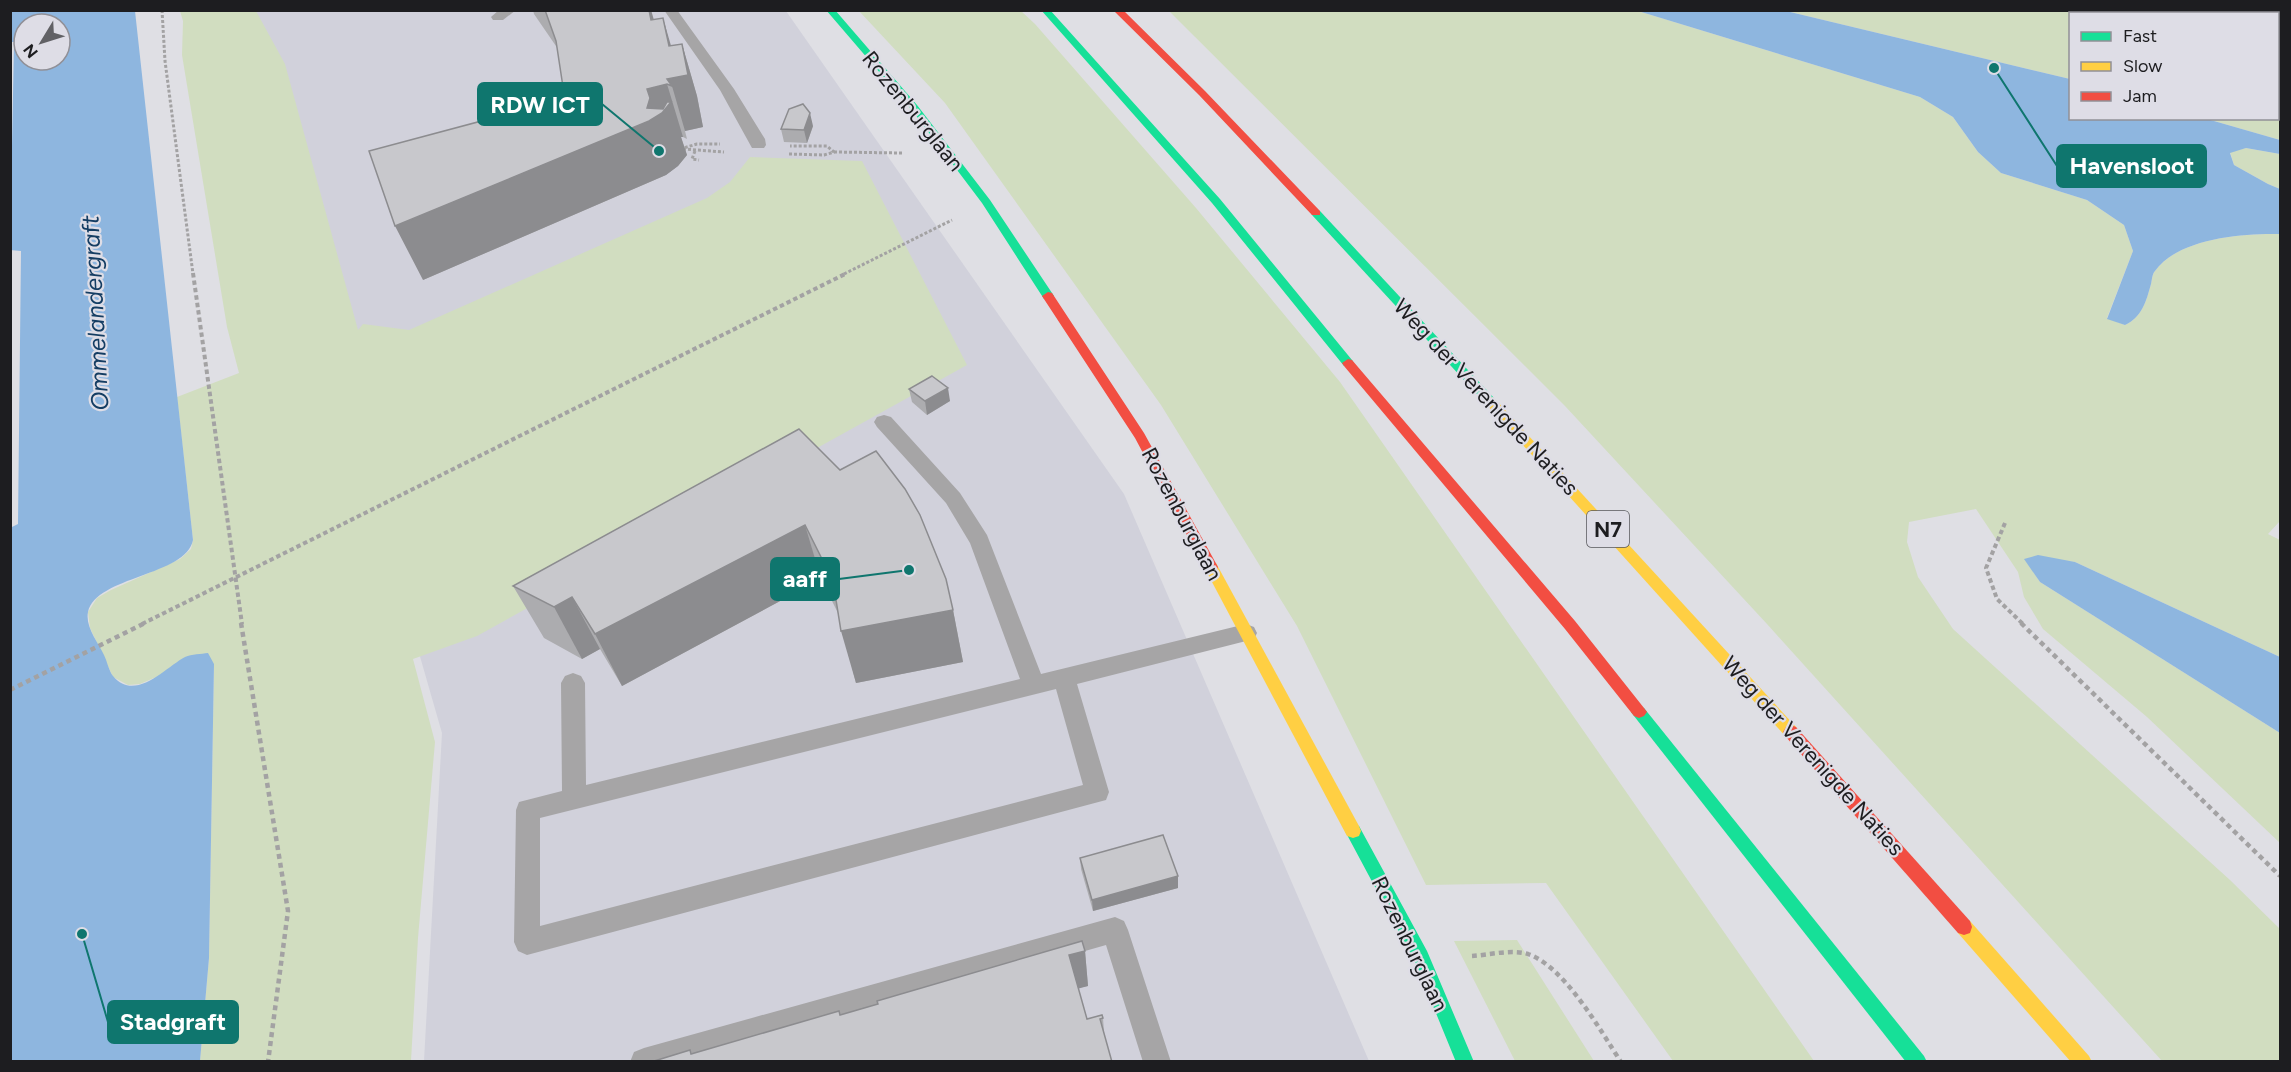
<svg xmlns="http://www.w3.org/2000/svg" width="2291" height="1072" viewBox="0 0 2291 1072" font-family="Figtree,sans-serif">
<rect width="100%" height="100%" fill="#dfdfe4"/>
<!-- built -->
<path fill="#d1d1db" d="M229,11H786L1124,494L1369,1061H424L442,733L240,30Z"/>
<!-- green -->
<g fill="#d1ddc0">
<path d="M180,11H256L285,64L358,330L363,324L409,330L707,198L730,182L750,157L862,161L967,365L477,636L413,659L435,742L418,938L411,1061H200L209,958L214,664L186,657L161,675L140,684L128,685L113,677L90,628L88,612L97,598L111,590L180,559L191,549L193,540L177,397L239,373L227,327L182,55L183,21Z"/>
<path d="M859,11H1021L1035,24L1196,208L1340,382L1814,1061H1673L1546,883L1426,885L1297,626L1161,405L945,103Z"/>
<path d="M1169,11H1638L1920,97L1953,117L1978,152L2001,173L2087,200L2124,225L2133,251L2107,318L2125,325C2142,317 2146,302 2151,284C2152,280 2152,274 2155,271C2178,238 2244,233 2280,234V521L2268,534L2280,540V657L2075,562L2025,559L2040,582L2280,733V843L2147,717L2043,629L2024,597L2018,572L1976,509L1909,522L1907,542L1918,577L1953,629L2230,880L2280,929V1061H2162L1767,624L1565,406Z"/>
<path d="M1786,11H2280V140L2207,119L2278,118V14H2070V79Z"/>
<path d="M2246,148L2280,154V189L2268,184L2234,165L2230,152Z"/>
<path d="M1517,940L1594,1061H1515L1454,941Z"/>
</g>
<!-- water -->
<g fill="#8eb6df" fill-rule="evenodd">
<path d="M135,11L193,540C186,576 96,576 88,612C85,627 98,642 104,655C107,661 109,671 113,676C135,703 166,667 185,657C192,654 201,654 208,653L214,664L209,958L200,1061H11L10,528L18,524L21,251L10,250L14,42H11V11ZM24,24H60V60H24Z"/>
<path d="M1638,11H1786L2070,79V118L2207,119L2280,140V154L2246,148L2230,153L2234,165L2268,184L2280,189V234C2244,233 2178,238 2155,271C2152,274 2152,280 2151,284C2146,302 2142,317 2125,325L2107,319L2133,251L2124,225L2087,200L2001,173L1978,152L1953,117L1920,97Z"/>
<path d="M2038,555L2075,562L2280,657V733L2040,582L2024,559Z"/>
</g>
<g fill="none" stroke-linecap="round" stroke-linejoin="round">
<!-- path-far2 -->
<g stroke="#a3a2a3" stroke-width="3" stroke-dasharray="3 2" stroke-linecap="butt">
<path d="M162,10L165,61L193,274"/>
<path d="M680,149L697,144H720"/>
<path d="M683,149L724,152"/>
<path d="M695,151L692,159L699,160"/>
<path d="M834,152L902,153"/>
<path d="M789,154L824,155L834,152L827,146H790"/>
<path d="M844,274L952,220"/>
</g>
<!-- path-far1 -->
<g stroke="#a3a2a3" stroke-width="4" stroke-dasharray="4.5 3" stroke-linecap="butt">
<path d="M193,273L242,624"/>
<path d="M2005,523L1986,568L1997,599L2023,624"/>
<path d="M142,624L847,273"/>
</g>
<!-- path -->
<g stroke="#a3a2a3" stroke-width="4.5" stroke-dasharray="5 4" stroke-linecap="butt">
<path d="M241,623L288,911L268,1062"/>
<path d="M2021,623L2280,876"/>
<path d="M10,690L145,623"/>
<path d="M1472,956C1489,955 1511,949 1528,954C1565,967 1600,1030 1621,1062"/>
</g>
<!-- lane -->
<g fill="#a6a5a6" fill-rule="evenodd">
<path d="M499,10H516L503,20H493L491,17Z"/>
<path d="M664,10H677L734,89L765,139L766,145L764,148H752L720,90Z"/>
<path d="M884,415L891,417L960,493L987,535L1041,674L1246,624L1254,627L1257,633L1254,639L1077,684L1109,792L1106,800L527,955L518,951L514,942L516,810L519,802L562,791L561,683L565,676L573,673L581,676L585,683L586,785L1020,679L970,543L946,503L877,427L874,422L877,417ZM1056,689L1083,785L540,926V818Z"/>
<path d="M1115,917L1124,921L1128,930L1171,1062H1143L1106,945L696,1062H630L634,1052L644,1048Z"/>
</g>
<!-- fast -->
<g fill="#16e098" fill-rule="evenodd">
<path d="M826,10H835L917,105L990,200L1054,296L1052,299H1044L982,203L911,109Z"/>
<path d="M1041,10H1050L1220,199L1352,360L1354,363L1352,366H1344L1212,203Z"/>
<path d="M1316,210L1320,211L1494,398L1496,401L1494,404H1486L1312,215L1311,213Z"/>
<path d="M1639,706L1644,708L1924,1056L1927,1062H1906L1634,716L1631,712L1634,708Z"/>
<path d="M1353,824L1359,826L1427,951L1474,1062H1456L1415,962L1345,831L1347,826Z"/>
</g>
<!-- slow -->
<g fill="#ffcf43" fill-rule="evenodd">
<path d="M1490,397L1494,398L1796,727L1799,732L1796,737L1791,739L1786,737L1486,404L1484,401L1486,398Z"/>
<path d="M1211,562L1216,563L1359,826L1361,831L1359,836L1353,838L1347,836L1204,567L1206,563Z"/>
<path d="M1964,919L1970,921L2089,1056L2092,1062H2071L1958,933L1956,927L1958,921Z"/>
</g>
<!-- jam -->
<g fill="#f24e42" fill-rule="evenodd">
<path d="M1113,10H1123L1205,91L1320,211V215H1312L1199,95Z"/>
<path d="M1048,292L1052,293L1144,433L1218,567L1216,571H1206L1135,438L1042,296Z"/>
<path d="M1348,359L1352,360L1575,621L1644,708L1647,712L1644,716L1639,718L1634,716L1565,629L1344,366L1342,363Z"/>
<path d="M1791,725L1796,727L1970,921L1972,927L1970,933L1964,935L1958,933L1786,737L1783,732L1786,727Z"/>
</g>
</g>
<!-- wall -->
<g fill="#acacaf">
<path d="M533,10H651L653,20L671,46L682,44L697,96L703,127L685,131L687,139L683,137H681L687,155L678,166L666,175L423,280L528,108L524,97L563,87L558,49L534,14Z"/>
<path d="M813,126L807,143L784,142L781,129Z"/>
<path d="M909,389L950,401L927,415L912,402Z"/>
<path d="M799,429L953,610L963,662L856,683L838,613L821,579L622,686L600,649L582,659L544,638L513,586Z"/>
<path d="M1080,858L1178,876V888L1093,911L1081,869Z"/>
<path d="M1085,951L1088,986L1078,988L1087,1019L1103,1018L1104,1032L651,1062L690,1050L692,1054Z"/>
</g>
<!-- shaded-wall -->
<g fill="#8c8c8f">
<path d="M649,10H651L661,44L651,20Z"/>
<path d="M663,18L678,70L682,44L697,96L703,127L685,131L672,86L667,79L669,46Z"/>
<path d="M667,84L683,137H681L687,155L678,166L666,175L423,280L395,226L647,108V89Z"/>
<path d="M810,113L813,126L807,143L804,130Z"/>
<path d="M948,388L950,401L927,415L925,401Z"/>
<path d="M805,525L821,579L622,686L595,634Z"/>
<path d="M572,597L600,649L582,659L554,607Z"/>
<path d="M953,610L963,662L856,683L841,631Z"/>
<path d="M1178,876V888L1093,911L1092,900Z"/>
<path d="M1085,951L1088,986L1073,990L1069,955Z"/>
</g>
<!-- building -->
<g fill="#c8c8cc" stroke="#8c8c8f" stroke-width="1.5">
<path d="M545,10H649L651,20L663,18L669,46L682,44L688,75L667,79L672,86L667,84L647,89L650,98L647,108L663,109L667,102H671L662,113L649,121L395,226L369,151L564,99L524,97L529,87H563L556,41Z"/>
<path d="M803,104L810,113L804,130L781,129L789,109Z"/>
<path d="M932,376L948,388L925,401L909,389Z"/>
<path d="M799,429L840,470L876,451L905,489L920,515L946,579L953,610L841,631L836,600L826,567L805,525L595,634L572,597L554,607L513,586Z"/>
<path d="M1163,835L1178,876L1092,900L1080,858Z"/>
<path d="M1082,941L1085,951L1069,955L1087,1019L1102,1015L1103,1018L1100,1019L1112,1062H651L690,1050L691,1054L839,1011L840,1015L878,1004L877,1001Z"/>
</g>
<g text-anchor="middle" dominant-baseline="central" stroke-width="4.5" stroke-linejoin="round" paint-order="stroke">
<!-- shield labels -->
<rect fill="#dedde6" stroke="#57575b" stroke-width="1.5" x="1587" y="511" width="42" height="36" rx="4.5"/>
<g font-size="21" font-weight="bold" fill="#1d1d20">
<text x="1608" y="529">N7</text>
</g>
<!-- street labels -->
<g font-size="22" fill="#1d1d20" stroke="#dedde6">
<text transform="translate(913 111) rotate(51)">Rozenburglaan</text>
<text transform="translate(1486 397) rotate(47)">Weg der Verenigde Naties</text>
<text transform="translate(1182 514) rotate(62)">Rozenburglaan</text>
<text transform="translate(1813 756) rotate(48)">Weg der Verenigde Naties</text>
<text transform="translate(1410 944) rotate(64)">Rozenburglaan</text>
</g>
<!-- water labels -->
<g font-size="24" font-style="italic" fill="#143d63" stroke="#dedde6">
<text transform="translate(95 313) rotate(-93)">Ommelandergraft</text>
</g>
</g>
<!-- callouts -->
<path fill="none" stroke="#0f766e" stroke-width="2" d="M659 151L602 104M1994 68L2057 166M909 570L839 579M82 934L108 1022"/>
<g fill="#0f766e" stroke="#dedde6" stroke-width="2">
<circle cx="659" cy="151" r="6"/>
<circle cx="1994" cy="68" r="6"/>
<circle cx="909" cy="570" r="6"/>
<circle cx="82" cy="934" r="6"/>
</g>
<g fill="#0f766e" stroke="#0f766e" stroke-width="2">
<rect x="478" y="83" width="124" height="42" rx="6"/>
<rect x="2057" y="145" width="149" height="42" rx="6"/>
<rect x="771" y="558" width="68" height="42" rx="6"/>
<rect x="108" y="1001" width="130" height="42" rx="6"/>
</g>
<g font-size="24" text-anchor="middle" font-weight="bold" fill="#fff">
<text x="540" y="113">RDW ICT</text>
<text x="2132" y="174">Havensloot</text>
<text x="805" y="587">aaff</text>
<text x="173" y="1030">Stadgraft</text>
</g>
<!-- border -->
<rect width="2291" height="1072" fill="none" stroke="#1d1d20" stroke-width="24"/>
<!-- legend -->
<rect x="2069" y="12" width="210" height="108" fill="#dedde6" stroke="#919097" stroke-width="1.5"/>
<rect x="2081" y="32" width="30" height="9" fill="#16e098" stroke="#919097" stroke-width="1.5"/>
<text x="2123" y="42" font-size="18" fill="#1d1d20">Fast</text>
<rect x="2081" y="62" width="30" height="9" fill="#ffcf43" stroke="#919097" stroke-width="1.5"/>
<text x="2123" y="72" font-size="18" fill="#1d1d20">Slow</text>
<rect x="2081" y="92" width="30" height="9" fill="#f24e42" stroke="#919097" stroke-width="1.5"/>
<text x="2123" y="102" font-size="18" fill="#1d1d20">Jam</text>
<!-- north arrow -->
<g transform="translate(42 42) rotate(232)"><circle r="28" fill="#dedde6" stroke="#919097" stroke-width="1.5"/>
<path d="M0-4.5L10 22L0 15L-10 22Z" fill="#616165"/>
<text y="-9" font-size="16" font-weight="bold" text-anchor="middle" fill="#1d1d20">N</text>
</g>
</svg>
